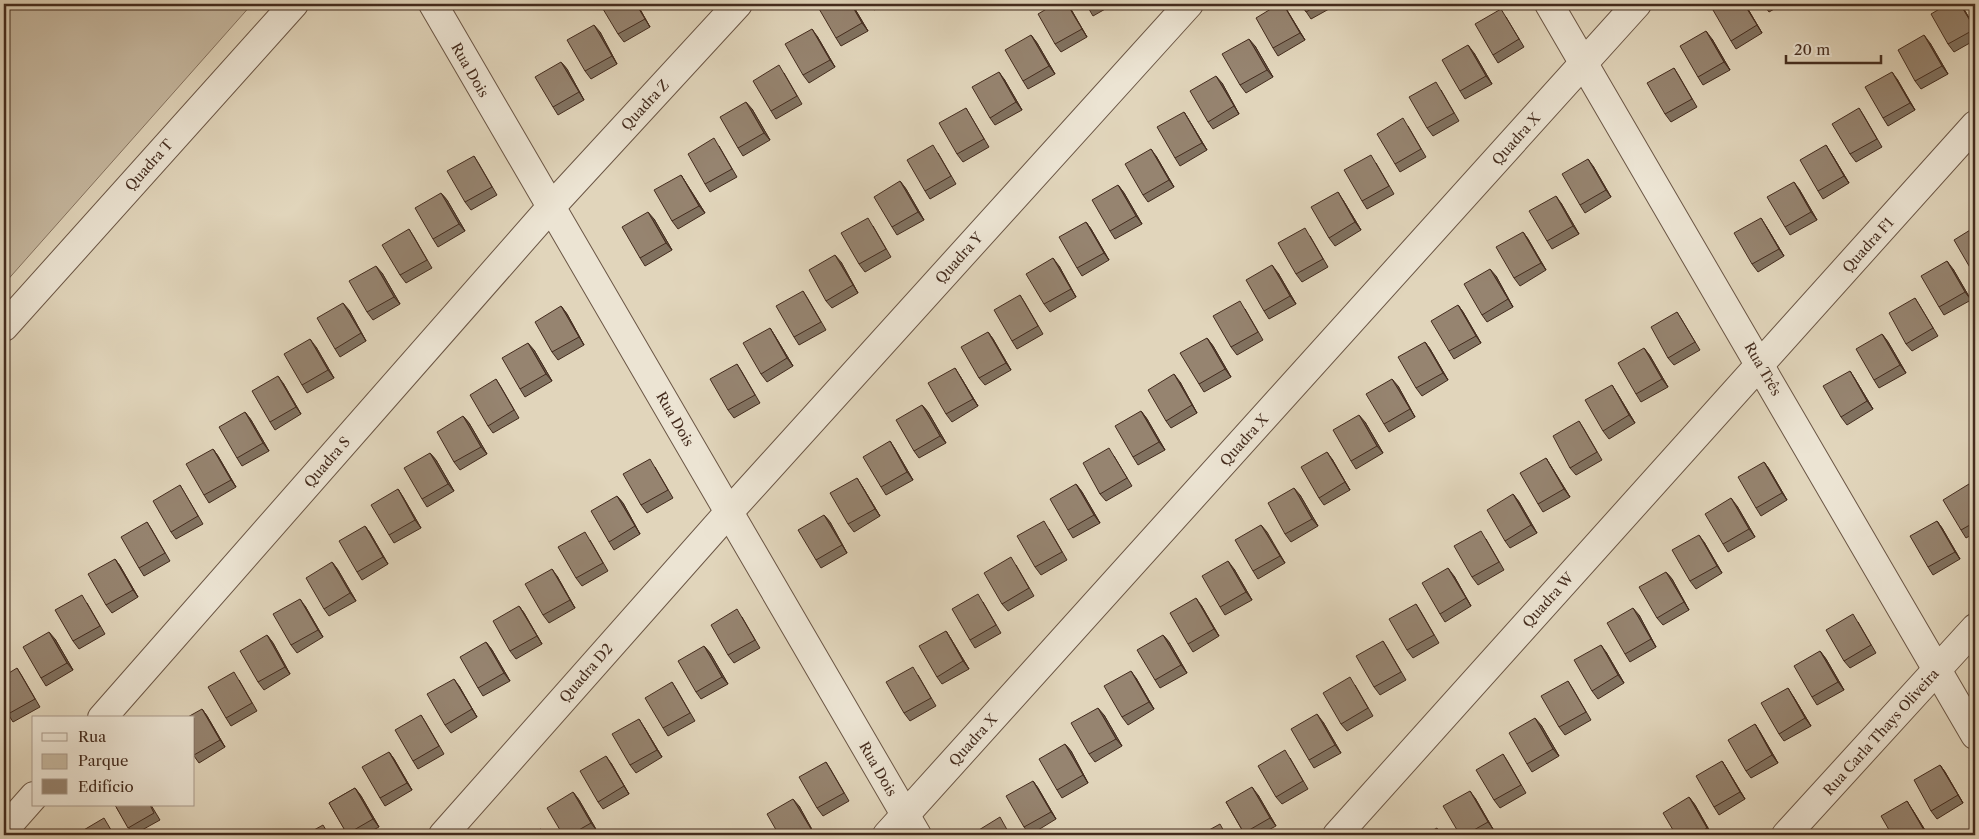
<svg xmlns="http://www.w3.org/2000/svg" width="1979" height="839" viewBox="0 0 1979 839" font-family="'Libre Caslon Text',serif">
<rect width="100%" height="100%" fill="#e1d5bb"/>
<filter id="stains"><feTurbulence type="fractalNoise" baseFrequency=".004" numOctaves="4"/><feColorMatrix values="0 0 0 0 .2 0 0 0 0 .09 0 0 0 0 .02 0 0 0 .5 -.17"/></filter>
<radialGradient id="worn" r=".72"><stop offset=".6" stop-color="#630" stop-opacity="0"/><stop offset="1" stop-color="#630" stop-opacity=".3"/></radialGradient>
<!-- green -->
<path fill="#c6b8a0" stroke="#85725f" d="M4,4H252L4,284Z"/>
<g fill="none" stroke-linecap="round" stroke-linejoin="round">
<defs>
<g id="minor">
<path d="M433,4L917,835"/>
<path d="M1549,4L1975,735"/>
<path d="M4,327L294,4"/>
<path d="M102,718L551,207L738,4"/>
<path d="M4,830L34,796"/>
<path d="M443,835L729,512L1189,4"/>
<path d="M887,835L1637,4"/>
<path d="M1337,835L1975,125"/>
<path d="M1786,835L1975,628"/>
</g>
</defs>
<!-- minor casing -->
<use href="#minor" stroke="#6b5645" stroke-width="30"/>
<!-- minor -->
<use href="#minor" stroke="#ece4d3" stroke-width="28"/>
</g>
<!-- wall -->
<g fill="#817260" stroke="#442c1e">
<path d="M637,4L650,27L624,42L618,34Z"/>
<path d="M852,4L868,31L841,46L836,38Z"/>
<path d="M870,4H884L874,10Z"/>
<path d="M1055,4H1068L1087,37L1061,52L1055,44Z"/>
<path d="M1086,4H1114L1093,16Z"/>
<path d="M1283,4L1305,40L1278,56L1273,48Z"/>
<path d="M1301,4H1338L1311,19Z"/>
<path d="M1745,4L1762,33L1736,49L1731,41Z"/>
<path d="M1763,4H1783L1769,12Z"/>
<path d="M1948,4H1961L1975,28V40L1954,52L1948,44Z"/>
<path d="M1506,17L1524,47L1498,63L1493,55Z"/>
<path d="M600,32L617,64L591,79L585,71Z"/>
<path d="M1031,35L1037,43L1055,74L1028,89L1023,81Z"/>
<path d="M817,36L835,67L809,83L803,75Z"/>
<path d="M1712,39L1730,70L1703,85L1698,77Z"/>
<path d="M1930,43L1948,74L1921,89L1915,81Z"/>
<path d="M1255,46L1273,77L1246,93L1240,85Z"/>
<path d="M1474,53L1492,84L1465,99L1460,91Z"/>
<path d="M561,62L567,69L584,100L558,115L553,107Z"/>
<path d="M1674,68L1679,76L1697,107L1671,122L1665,114Z"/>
<path d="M784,73L802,104L776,119L771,111Z"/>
<path d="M1004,79L1022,110L995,125L990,118Z"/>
<path d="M1897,79L1915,110L1888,126L1883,118Z"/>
<path d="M1222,83L1239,114L1213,129L1208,122Z"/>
<path d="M1441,90L1459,121L1433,136L1427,128Z"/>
<path d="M966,108L989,147L963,162L957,154Z"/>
<path d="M1859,108L1864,116L1882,147L1856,162L1850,154Z"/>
<path d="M752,109L770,140L743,156L738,148Z"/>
<path d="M1184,112L1189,120L1207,150L1180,166L1175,158Z"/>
<path d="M1408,126L1426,157L1400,172L1395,164Z"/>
<path d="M719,146L737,177L710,192L705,184Z"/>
<path d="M938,153L956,184L930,199L925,191Z"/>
<path d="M1831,153L1849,183L1823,199L1818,191Z"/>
<path d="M474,156L479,164L497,195L471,210L465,202Z"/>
<path d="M1156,156L1174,187L1148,202L1143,195Z"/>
<path d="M1376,163L1394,194L1367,209L1362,201Z"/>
<path d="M1593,166L1611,197L1585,213L1580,205Z"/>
<path d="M681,175L705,213L678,229L672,221Z"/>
<path d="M900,181L906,189L924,220L897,235L892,227Z"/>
<path d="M1118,185L1124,193L1142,224L1115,239L1110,231Z"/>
<path d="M1799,189L1817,220L1790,235L1785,227Z"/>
<path d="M441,193L447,200L465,231L438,247L433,239Z"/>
<path d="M1343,200L1361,230L1335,246L1329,238Z"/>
<path d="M1561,203L1579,234L1552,249L1547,241Z"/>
<path d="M654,219L672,250L645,266L640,258Z"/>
<path d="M1086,222L1091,229L1109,260L1082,276L1077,268Z"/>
<path d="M873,226L891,257L865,272L859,264Z"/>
<path d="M1766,226L1784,256L1758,272L1752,264Z"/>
<path d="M1975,227V276L1972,271Z"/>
<path d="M409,229L414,237L432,268L406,283L400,275Z"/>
<path d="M1523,232L1528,239L1546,270L1520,286L1514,278Z"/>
<path d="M1310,236L1328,267L1302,282L1296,274Z"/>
<path d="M841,262L858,293L832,308L826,301Z"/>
<path d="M1059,266L1076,297L1050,312L1044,304Z"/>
<path d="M1953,269L1971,300L1944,315L1939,307Z"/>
<path d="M382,273L400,304L373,320L367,312Z"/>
<path d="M1278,273L1296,304L1269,319L1264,311Z"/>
<path d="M1496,276L1513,307L1487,322L1482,315Z"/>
<path d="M803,291L808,299L826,330L799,345L794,337Z"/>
<path d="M1020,295L1025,303L1043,334L1017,349L1012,341Z"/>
<path d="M1915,298L1920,306L1938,336L1912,351L1906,344Z"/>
<path d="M1458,305L1463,312L1481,343L1454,359L1449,351Z"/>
<path d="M561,306L567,314L584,345L558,360L552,352Z"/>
<path d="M1245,309L1263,340L1237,355L1231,347Z"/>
<path d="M349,310L366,341L340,357L335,349Z"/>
<path d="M1677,312L1682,320L1700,350L1674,365L1668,358Z"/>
<path d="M770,328L775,336L793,366L767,382L761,374Z"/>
<path d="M988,332L993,339L1011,370L985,385L979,378Z"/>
<path d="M1882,334L1888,342L1906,373L1879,388L1874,380Z"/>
<path d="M1207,338L1213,346L1231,377L1204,392L1199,384Z"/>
<path d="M1425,342L1430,349L1448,380L1422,396L1416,388Z"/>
<path d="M316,347L334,378L307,393L302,385Z"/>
<path d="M1644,348L1650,356L1668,387L1641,402L1636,394Z"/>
<path d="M534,350L552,381L525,397L520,389Z"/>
<path d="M737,364L742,372L760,403L734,418L728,410Z"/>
<path d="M1850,371L1855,379L1873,409L1847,425L1841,417Z"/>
<path d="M960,376L978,406L952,422L946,414Z"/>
<path d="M496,379L501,387L519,418L493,433L488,426Z"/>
<path d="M1180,382L1197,413L1171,428L1166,421Z"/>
<path d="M283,383L301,414L275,430L270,422Z"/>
<path d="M1398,386L1415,417L1389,432L1384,424Z"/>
<path d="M1617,393L1635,423L1609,439L1603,431Z"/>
<path d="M922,405L928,412L946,443L919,458L914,451Z"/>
<path d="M1141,411L1147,419L1165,450L1138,465L1133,457Z"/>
<path d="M245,412L251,420L269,451L242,466L237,458Z"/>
<path d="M463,416L469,423L487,454L460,470L454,462Z"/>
<path d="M1579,421L1584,429L1602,460L1576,475L1570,468Z"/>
<path d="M1365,422L1383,453L1356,469L1351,461Z"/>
<path d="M890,441L895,449L913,480L886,495L881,487Z"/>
<path d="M213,449L218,456L236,487L209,503L204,495Z"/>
<path d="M430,453L436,460L454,491L427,507L422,499Z"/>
<path d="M1114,456L1132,486L1106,501L1100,494Z"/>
<path d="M1546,458L1570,497L1543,512L1538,504Z"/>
<path d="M1332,459L1350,490L1324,505L1319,498Z"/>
<path d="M1764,462L1769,469L1787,500L1761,516L1756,508Z"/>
<path d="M655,467L673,498L647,513L641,505Z"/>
<path d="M1076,484L1082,492L1100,523L1073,538L1068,530Z"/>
<path d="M180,485L203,524L176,539L171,532Z"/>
<path d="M862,486L880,516L854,532L848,524Z"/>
<path d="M398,489L403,497L421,528L394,543L389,535Z"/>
<path d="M1975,493V533L1966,538L1961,530Z"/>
<path d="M1513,494L1519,502L1537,533L1510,548L1505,541Z"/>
<path d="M1300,495L1318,526L1291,542L1285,534Z"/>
<path d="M617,496L623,503L640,534L614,550L609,542Z"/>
<path d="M1737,506L1755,537L1728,552L1723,544Z"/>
<path d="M824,515L830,522L847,553L821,568L816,560Z"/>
<path d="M1937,521L1942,528L1960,559L1933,575L1928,567Z"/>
<path d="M147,522L152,530L170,561L144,576L139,568Z"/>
<path d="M1261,525L1285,563L1258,579L1253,571Z"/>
<path d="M365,526L370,533L388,564L362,580L357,572Z"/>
<path d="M1049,529L1067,560L1041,575L1035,567Z"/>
<path d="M1486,539L1504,570L1478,585L1472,577Z"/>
<path d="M590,540L608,571L582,586L576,578Z"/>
<path d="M1704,542L1722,573L1696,589L1690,581Z"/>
<path d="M115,559L120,566L138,597L112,613L106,605Z"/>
<path d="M332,562L338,570L356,601L329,616L324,609Z"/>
<path d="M1016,565L1034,596L1008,611L1002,604Z"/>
<path d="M1234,569L1252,600L1225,615L1220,607Z"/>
<path d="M1666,572L1672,579L1689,610L1663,625L1657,618Z"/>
<path d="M557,576L575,608L549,623L543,615Z"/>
<path d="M1454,576L1471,606L1445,622L1440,614Z"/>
<path d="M983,602L1001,633L975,648L970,640Z"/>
<path d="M87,603L105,634L79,649L73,641Z"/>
<path d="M1416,604L1421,612L1439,643L1413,658L1407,650Z"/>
<path d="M1201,605L1219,636L1193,652L1188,644Z"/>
<path d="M305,606L323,637L297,653L291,645Z"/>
<path d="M519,606L524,613L542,644L516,659L510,651Z"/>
<path d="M1639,615L1656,647L1630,662L1625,654Z"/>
<path d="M742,617L760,648L734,663L728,655Z"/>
<path d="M1858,622L1876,653L1850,668L1844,661Z"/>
<path d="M946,631L951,639L969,669L942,684L937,677Z"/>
<path d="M267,635L273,643L290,674L264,690L258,682Z"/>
<path d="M1163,635L1169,642L1187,673L1160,688L1155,680Z"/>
<path d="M55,639L73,670L46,686L41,678Z"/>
<path d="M1383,641L1388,649L1406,680L1380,695L1374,687Z"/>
<path d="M486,642L492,650L510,681L483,696L478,688Z"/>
<path d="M704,646L710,653L728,684L701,699L696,692Z"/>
<path d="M1820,651L1826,659L1844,690L1817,705L1812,697Z"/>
<path d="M1606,652L1624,683L1598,699L1592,691Z"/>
<path d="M17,668L22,676L40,707L13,722L8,714Z"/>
<path d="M918,675L936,706L910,721L904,713Z"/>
<path d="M1136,678L1154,709L1128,725L1122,717Z"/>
<path d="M239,680L257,711L231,726L226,718Z"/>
<path d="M1568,681L1573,689L1591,720L1565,735L1559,727Z"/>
<path d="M672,682L677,690L695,721L668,736L663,728Z"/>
<path d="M1355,685L1373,716L1347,731L1341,724Z"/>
<path d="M459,686L477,717L451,733L445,725Z"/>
<path d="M1793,696L1811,726L1784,741L1779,734Z"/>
<path d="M202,709L207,716L225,747L199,763L194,756V718Z"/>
<path d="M421,715L426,723L444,754L418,769L413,761Z"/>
<path d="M1104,715L1122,746L1095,762L1089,754Z"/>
<path d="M1323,722L1341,753L1314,768L1309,760Z"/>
<path d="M1755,724L1760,732L1778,763L1751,778L1746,771Z"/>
<path d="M1541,725L1559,756L1532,772L1527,764Z"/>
<path d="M644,727L662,757L636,773L630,765Z"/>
<path d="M4,738L7,744L4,746Z"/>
<path d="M1065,744L1071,751L1088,783L1062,798L1057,790Z"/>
<path d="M389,752L394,759L412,790L385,806L380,798Z"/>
<path d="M1503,754L1508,762L1526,793L1500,808L1494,800Z"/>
<path d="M1290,758L1308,789L1282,804L1276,797Z"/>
<path d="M1722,761L1727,769L1745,799L1719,815L1714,807Z"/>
<path d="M826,762L831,770L849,801L823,816L817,808Z"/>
<path d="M611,763L629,794L603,809L598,802Z"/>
<path d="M1940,765L1945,772L1963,803L1937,819L1931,811Z"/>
<path d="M1033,781L1038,788L1056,819L1030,835L1024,827Z"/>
<path d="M355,788L361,796L379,827L364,835H348L329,803Z"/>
<path d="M573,792L579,800L597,831L589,835H563Z"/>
<path d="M1258,795L1276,826L1259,835H1245L1226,802Z"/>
<path d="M1689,797L1695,805L1712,835H1676Z"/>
<path d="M1475,798L1493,829L1483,835H1460Z"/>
<path d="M115,805H151L160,820L133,835Z"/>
<path d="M799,806L815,835H779Z"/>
<path d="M1912,809L1928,835H1892Z"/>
</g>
<!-- shaded-wall -->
<g fill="#695c4e" stroke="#442c1e">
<path d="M636,4H637L650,27L645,19Z"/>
<path d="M851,4H852L868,31L862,23Z"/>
<path d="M1067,4L1069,6L1087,37L1082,29Z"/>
<path d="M1283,4L1287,10L1305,40L1300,33Z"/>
<path d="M1744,4H1745L1762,33L1757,25Z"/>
<path d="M1960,4L1962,6L1975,28V30Z"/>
<path d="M594,25L600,32L617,64L612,56Z"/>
<path d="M812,29L817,36L835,67L830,60Z"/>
<path d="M1706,31L1712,39L1730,70L1724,62Z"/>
<path d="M1031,35L1037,43L1055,74L1049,66Z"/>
<path d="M1924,35L1930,43L1948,74L1942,66Z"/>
<path d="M1249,39L1255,46L1273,77L1267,70Z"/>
<path d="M1468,45L1474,53L1492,84L1486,76Z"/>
<path d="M561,62L567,69L584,100L579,92Z"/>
<path d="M999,72L1004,79L1022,110L1016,102Z"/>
<path d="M1892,72L1897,79L1915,110L1910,103Z"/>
<path d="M1216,76L1222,83L1239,114L1234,106Z"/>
<path d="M746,102L752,109L770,140L764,133Z"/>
<path d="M1184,112L1189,120L1207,150L1202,143Z"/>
<path d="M1826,145L1831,153L1849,183L1844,176Z"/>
<path d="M1151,149L1156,156L1174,187L1169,180Z"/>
<path d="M1588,159L1593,166L1611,197L1606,190Z"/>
<path d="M681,175L686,183L705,213L699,206Z"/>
<path d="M900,181L906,189L924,220L918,212Z"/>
<path d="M1794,182L1799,189L1817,220L1811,212Z"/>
<path d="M1118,185L1124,193L1142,224L1136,216Z"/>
<path d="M1338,192L1343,200L1361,230L1355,222Z"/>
<path d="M441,193L447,200L465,231L459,224Z"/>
<path d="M1556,196L1561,203L1579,234L1573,226Z"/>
<path d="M648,212L654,219L672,250L666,243Z"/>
<path d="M1761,218L1766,226L1784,256L1779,249Z"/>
<path d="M1086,222L1091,229L1109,260L1104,253Z"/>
<path d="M1523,232L1528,239L1546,270L1541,263Z"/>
<path d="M835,255L841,262L858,293L853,285Z"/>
<path d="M1053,258L1059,266L1076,297L1071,289Z"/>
<path d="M1947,261L1953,269L1971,300L1965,292Z"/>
<path d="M1272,265L1278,273L1296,304L1290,296Z"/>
<path d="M376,266L382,273L400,304L394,297Z"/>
<path d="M1490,269L1496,276L1513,307L1508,299Z"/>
<path d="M343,303L349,310L366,341L361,333Z"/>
<path d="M1458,305L1463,312L1481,343L1476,336Z"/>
<path d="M561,306L567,314L584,345L579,337Z"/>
<path d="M770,328L775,336L793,366L787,358Z"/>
<path d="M988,332L993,339L1011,370L1006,363Z"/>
<path d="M1882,334L1888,342L1906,373L1900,365Z"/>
<path d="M1207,338L1213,346L1231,377L1225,369Z"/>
<path d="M310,339L316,347L334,378L328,370Z"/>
<path d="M1425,342L1430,349L1448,380L1443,373Z"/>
<path d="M528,343L534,350L552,381L546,374Z"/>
<path d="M1644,348L1650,356L1668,387L1662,379Z"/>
<path d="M955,368L960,376L978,406L973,399Z"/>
<path d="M1850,371L1855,379L1873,409L1867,401Z"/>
<path d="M1174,374L1180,382L1197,413L1192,405Z"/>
<path d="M278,376L283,383L301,414L296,407Z"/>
<path d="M1392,379L1398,386L1415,417L1410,409Z"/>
<path d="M1612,385L1617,393L1635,423L1629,415Z"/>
<path d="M922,405L928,412L946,443L940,436Z"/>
<path d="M1141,411L1147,419L1165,450L1159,442Z"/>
<path d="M245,412L251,420L269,451L263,443Z"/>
<path d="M1359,415L1365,422L1383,453L1377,446Z"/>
<path d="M463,416L469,423L487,454L481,447Z"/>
<path d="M890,441L895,449L913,480L907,472Z"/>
<path d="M213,449L218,456L236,487L231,480Z"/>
<path d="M1327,452L1332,459L1350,490L1345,482Z"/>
<path d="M430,453L436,460L454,491L448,484Z"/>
<path d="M1546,458L1551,466L1570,497L1564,489Z"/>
<path d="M1764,462L1769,469L1787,500L1782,493Z"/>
<path d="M857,478L862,486L880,516L875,509Z"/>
<path d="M1076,484L1082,492L1100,523L1094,515Z"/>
<path d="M1294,488L1300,495L1318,526L1312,519Z"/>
<path d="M398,489L403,497L421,528L415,520Z"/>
<path d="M1513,494L1519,502L1537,533L1531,525Z"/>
<path d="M617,496L623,503L640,534L635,526Z"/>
<path d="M1731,498L1737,506L1755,537L1749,529Z"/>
<path d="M824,515L830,522L847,553L842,545Z"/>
<path d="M1937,521L1942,528L1960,559L1955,552Z"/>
<path d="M1261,525L1267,532L1285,563L1280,556Z"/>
<path d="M365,526L370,533L388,564L383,557Z"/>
<path d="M1699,535L1704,542L1722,573L1717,566Z"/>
<path d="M115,559L120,566L138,597L133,590Z"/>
<path d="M1228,561L1234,569L1252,600L1246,592Z"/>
<path d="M332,562L338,570L356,601L350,593Z"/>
<path d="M1448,568L1454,576L1471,606L1466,598Z"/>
<path d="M552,569L557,576L575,608L570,600Z"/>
<path d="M1666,572L1672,579L1689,610L1684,602Z"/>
<path d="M1196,598L1201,605L1219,636L1214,629Z"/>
<path d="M300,599L305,606L323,637L318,630Z"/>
<path d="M519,606L524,613L542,644L537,636Z"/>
<path d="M1633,608L1639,615L1656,647L1651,639Z"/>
<path d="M946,631L951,639L969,669L963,661Z"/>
<path d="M49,632L55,639L73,670L67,663Z"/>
<path d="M267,635L273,643L290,674L285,667Z"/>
<path d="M1163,635L1169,642L1187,673L1181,665Z"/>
<path d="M486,642L492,650L510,681L504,673Z"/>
<path d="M1601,645L1606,652L1624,683L1618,675Z"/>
<path d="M704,646L710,653L728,684L722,677Z"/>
<path d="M1820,651L1826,659L1844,690L1838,682Z"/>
<path d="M1131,671L1136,678L1154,709L1149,702Z"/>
<path d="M454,679L459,686L477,717L472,709Z"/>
<path d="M1788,688L1793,696L1811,726L1805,718Z"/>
<path d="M1098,708L1104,715L1122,746L1116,739Z"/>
<path d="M202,709L207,716L225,747L220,740Z"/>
<path d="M1317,714L1323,722L1341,753L1335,745Z"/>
<path d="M1535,718L1541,725L1559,756L1553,749Z"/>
<path d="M639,719L644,727L662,757L657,750Z"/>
<path d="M1755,724L1760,732L1778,763L1772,755Z"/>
<path d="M1065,744L1071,751L1088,783L1083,775Z"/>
<path d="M389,752L394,759L412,790L407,783Z"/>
<path d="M606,756L611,763L629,794L624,786Z"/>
<path d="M1722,761L1727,769L1745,799L1740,792Z"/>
<path d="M1940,765L1945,772L1963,803L1958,795Z"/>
<path d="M1033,781L1038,788L1056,819L1051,812Z"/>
<path d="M1252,787L1258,795L1276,826L1270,818Z"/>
<path d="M355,788L361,796L379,827L373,819Z"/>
<path d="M1470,791L1475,798L1493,829L1488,822Z"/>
<path d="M573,792L579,800L597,831L591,823Z"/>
<path d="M1689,797L1695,805L1712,835L1707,828Z"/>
<path d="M793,799L799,806L815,835L811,829Z"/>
<path d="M1907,801L1912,809L1928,835L1925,832Z"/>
</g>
<!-- building -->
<g fill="#968470" stroke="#442c1e">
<path d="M600,4H636L645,19L618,34Z"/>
<path d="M824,4H851L862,23L836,38L818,7Z"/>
<path d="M1055,4H1067L1082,29L1055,44L1038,14Z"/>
<path d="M1086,4H1096L1088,8Z"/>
<path d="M1279,4H1283L1300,33L1273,48L1256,18Z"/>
<path d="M1301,4H1320L1306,12Z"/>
<path d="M1724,4H1744L1757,25L1731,41L1713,10Z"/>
<path d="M1948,4H1960L1975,29L1948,44L1931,14Z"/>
<path d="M1501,9L1519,39L1493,55L1475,24Z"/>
<path d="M594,25L612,56L585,71L567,40Z"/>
<path d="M812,29L830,60L803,75L785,44Z"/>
<path d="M1706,31L1724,62L1698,77L1680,46Z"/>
<path d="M1031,35L1049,66L1023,81L1005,50Z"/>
<path d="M1924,35L1942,66L1915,81L1898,50Z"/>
<path d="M1249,39L1267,70L1240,85L1222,54Z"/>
<path d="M1468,45L1486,76L1460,91L1442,60Z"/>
<path d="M561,62L579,92L553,107L535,77Z"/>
<path d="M779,65L797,96L771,111L753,81Z"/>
<path d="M1674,68L1692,99L1665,114L1647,83Z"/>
<path d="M999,72L1016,102L990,118L972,87Z"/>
<path d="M1892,72L1910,103L1883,118L1865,87Z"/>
<path d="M1216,76L1234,106L1208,122L1190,91Z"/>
<path d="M1436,82L1454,113L1427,128L1409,97Z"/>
<path d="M746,102L764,133L738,148L720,117Z"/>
<path d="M966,108L984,139L957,154L939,123Z"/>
<path d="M1859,108L1877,139L1850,154L1832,124Z"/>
<path d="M1184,112L1202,143L1175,158L1157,127Z"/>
<path d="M1403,118L1421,149L1395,164L1377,134Z"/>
<path d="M714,138L732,169L705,184L688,154Z"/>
<path d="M933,145L951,176L925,191L907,160Z"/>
<path d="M1826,145L1844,176L1818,191L1800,160Z"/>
<path d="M1151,149L1169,180L1143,195L1125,164Z"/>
<path d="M1371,155L1389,186L1362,201L1344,170Z"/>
<path d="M474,156L492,187L465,202L447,171Z"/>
<path d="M1588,159L1606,190L1580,205L1562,174Z"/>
<path d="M681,175L699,206L672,221L654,190Z"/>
<path d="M900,181L918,212L892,227L874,197Z"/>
<path d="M1794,182L1811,212L1785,227L1767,197Z"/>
<path d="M1118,185L1136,216L1110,231L1092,200Z"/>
<path d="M1338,192L1355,222L1329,238L1311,207Z"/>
<path d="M441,193L459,224L433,239L415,208Z"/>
<path d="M1556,196L1573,226L1547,241L1529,211Z"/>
<path d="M648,212L666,243L640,258L622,227Z"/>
<path d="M868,218L886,249L859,264L841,233Z"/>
<path d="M1761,218L1779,249L1752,264L1734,233Z"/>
<path d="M1086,222L1104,253L1077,268L1059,237Z"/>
<path d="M1975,227V269L1972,271L1954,240Z"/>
<path d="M1305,228L1323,259L1296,274L1278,243Z"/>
<path d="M409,229L427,260L400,275L382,245Z"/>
<path d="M1523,232L1541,263L1514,278L1496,247Z"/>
<path d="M835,255L853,285L826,301L809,270Z"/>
<path d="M1053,258L1071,289L1044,304L1026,274Z"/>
<path d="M1947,261L1965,292L1939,307L1921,276Z"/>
<path d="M1272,265L1290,296L1264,311L1246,280Z"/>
<path d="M376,266L394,297L367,312L349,281Z"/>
<path d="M1490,269L1508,299L1482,315L1464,284Z"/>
<path d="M803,291L821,322L794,337L776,306Z"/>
<path d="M1020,295L1038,326L1012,341L994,310Z"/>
<path d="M1915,298L1933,328L1906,344L1889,313Z"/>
<path d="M1240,301L1258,332L1231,347L1213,316Z"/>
<path d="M343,303L361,333L335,349L317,318Z"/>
<path d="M1458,305L1476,336L1449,351L1431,321Z"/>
<path d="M561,306L579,337L552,352L535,322Z"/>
<path d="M1677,312L1695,342L1668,358L1651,327Z"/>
<path d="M770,328L787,358L761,374L743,343Z"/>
<path d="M988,332L1006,363L979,378L961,347Z"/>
<path d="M1882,334L1900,365L1874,380L1856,349Z"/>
<path d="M1207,338L1225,369L1199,384L1180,353Z"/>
<path d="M310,339L328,370L302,385L284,354Z"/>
<path d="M1425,342L1443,373L1416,388L1398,357Z"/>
<path d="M528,343L546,374L520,389L502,358Z"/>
<path d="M1644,348L1662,379L1636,394L1618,363Z"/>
<path d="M737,364L755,395L728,410L710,379Z"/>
<path d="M955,368L973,399L946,414L928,383Z"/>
<path d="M1850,371L1867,401L1841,417L1823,386Z"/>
<path d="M1174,374L1192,405L1166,421L1148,390Z"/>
<path d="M278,376L296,407L270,422L252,391Z"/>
<path d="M496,379L514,410L488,426L470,395Z"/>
<path d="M1392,379L1410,409L1384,424L1366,394Z"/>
<path d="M1612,385L1629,415L1603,431L1585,400Z"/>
<path d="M922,405L940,436L914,451L896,420Z"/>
<path d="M1141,411L1159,442L1133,457L1115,426Z"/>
<path d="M245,412L263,443L237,458L219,427Z"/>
<path d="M1359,415L1377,446L1351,461L1333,430Z"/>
<path d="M463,416L481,447L454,462L437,432Z"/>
<path d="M1579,421L1597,452L1570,468L1553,436Z"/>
<path d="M890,441L907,472L881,487L863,457Z"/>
<path d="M1109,448L1127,478L1100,494L1083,463Z"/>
<path d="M213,449L231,480L204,495L186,464Z"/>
<path d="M1327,452L1345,482L1319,498L1301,467Z"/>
<path d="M430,453L448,484L422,499L404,468Z"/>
<path d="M1546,458L1564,489L1538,504L1520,473Z"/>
<path d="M650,459L668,490L641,505L623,474Z"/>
<path d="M1764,462L1782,493L1756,508L1738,477Z"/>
<path d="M857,478L875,509L848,524L830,493Z"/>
<path d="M1076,484L1094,515L1068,530L1050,499Z"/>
<path d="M1969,484L1975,494V522L1961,530L1943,500Z"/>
<path d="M180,485L198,516L171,532L153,501Z"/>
<path d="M1294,488L1312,519L1285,534L1268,503Z"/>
<path d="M398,489L415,520L389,535L371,505Z"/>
<path d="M1513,494L1531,525L1505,541L1487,510Z"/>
<path d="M617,496L635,526L609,542L591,511Z"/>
<path d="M1731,498L1749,529L1723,544L1705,514Z"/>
<path d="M824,515L842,545L816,560L798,530Z"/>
<path d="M1044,521L1062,552L1035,567L1017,536Z"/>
<path d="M1937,521L1955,552L1928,567L1910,536Z"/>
<path d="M147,522L165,553L139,568L121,537Z"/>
<path d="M1261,525L1280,556L1253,571L1235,540Z"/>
<path d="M365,526L383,557L357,572L339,541Z"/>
<path d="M1481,531L1499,562L1472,577L1454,546Z"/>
<path d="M585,532L603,563L576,578L558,547Z"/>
<path d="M1699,535L1717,566L1690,581L1672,550Z"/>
<path d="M1011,557L1029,588L1002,604L984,573Z"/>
<path d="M115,559L133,590L106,605L88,574Z"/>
<path d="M1228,561L1246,592L1220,607L1202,576Z"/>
<path d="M332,562L350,593L324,609L306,578Z"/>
<path d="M1448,568L1466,598L1440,614L1422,583Z"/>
<path d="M552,569L570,600L543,615L525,584Z"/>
<path d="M1666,572L1684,602L1657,618L1639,587Z"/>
<path d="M978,594L996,625L970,640L952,609Z"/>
<path d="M82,595L100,626L73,641L55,610Z"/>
<path d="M1196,598L1214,629L1188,644L1170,613Z"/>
<path d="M300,599L318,630L291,645L273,614Z"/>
<path d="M1416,604L1434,635L1407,650L1389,619Z"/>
<path d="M519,606L537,636L510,651L493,621Z"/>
<path d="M1633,608L1651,639L1625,654L1607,623Z"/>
<path d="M737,609L755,640L728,655L711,625Z"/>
<path d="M1853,614L1871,645L1844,661L1826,630Z"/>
<path d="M946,631L963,661L937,677L919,646Z"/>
<path d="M49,632L67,663L41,678L23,647Z"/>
<path d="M267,635L285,667L258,682L240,651Z"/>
<path d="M1163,635L1181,665L1155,680L1137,650Z"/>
<path d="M1383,641L1401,672L1374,687L1356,656Z"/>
<path d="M486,642L504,673L478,688L460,657Z"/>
<path d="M1601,645L1618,675L1592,691L1574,660Z"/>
<path d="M704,646L722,677L696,692L678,661Z"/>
<path d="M1820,651L1838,682L1812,697L1794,666Z"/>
<path d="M913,667L931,698L904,713L886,682Z"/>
<path d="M17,668L35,699L8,714L4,708V676Z"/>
<path d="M1131,671L1149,702L1122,717L1104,686Z"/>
<path d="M234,672L252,703L226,718L208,687Z"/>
<path d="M1350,677L1368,708L1341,724L1323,693Z"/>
<path d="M454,679L472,709L445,725L427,694Z"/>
<path d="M1568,681L1586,712L1559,727L1541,696Z"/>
<path d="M672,682L690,713L663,728L645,698Z"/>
<path d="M1788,688L1805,718L1779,734L1761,703Z"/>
<path d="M1098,708L1116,739L1089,754L1071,723Z"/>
<path d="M202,709L220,740L194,755V718H186Z"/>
<path d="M1317,714L1335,745L1309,760L1291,729Z"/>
<path d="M421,715L439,746L413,761L395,730Z"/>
<path d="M1535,718L1553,749L1527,764L1509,733Z"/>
<path d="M639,719L657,750L630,765L612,734Z"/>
<path d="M1755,724L1772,755L1746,771L1728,740Z"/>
<path d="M1065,744L1083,775L1057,790L1039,759Z"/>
<path d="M1285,750L1303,781L1276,797L1258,766Z"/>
<path d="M389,752L407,783L380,798L362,767Z"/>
<path d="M1503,754L1521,785L1494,800L1476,770Z"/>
<path d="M606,756L624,786L598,802L580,771Z"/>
<path d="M1722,761L1740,792L1714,807L1696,776Z"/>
<path d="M826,762L844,793L817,808L799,777Z"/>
<path d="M1940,765L1958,795L1931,811L1914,780Z"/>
<path d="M1033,781L1051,812L1024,827L1006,796Z"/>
<path d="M1252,787L1270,818L1244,833L1226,802Z"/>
<path d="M355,788L373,819L347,834L329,803Z"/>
<path d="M1470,791L1488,822L1465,835H1460L1443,806Z"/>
<path d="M573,792L591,823L570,835H563L547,808Z"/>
<path d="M1689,797L1707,828L1695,835H1676L1663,813Z"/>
<path d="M793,799L811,829L800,835H779L767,814Z"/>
<path d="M1907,801L1925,832L1919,835H1892L1881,816Z"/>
<path d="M115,805H150L154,813L128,828Z"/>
<path d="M1000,817L1010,835H975L974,833Z"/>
<path d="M104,818L114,835H78L77,834Z"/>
<path d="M1220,824L1226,835H1200Z"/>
<path d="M323,825L329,835H305Z"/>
<path d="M1437,828L1441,835H1424Z"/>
<path d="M541,829L545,835H529Z"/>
</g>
<g text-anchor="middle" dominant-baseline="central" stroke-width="4.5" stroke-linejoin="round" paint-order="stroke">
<!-- street labels -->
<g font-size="14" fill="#442c1e" stroke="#ece4d3">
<text transform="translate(470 70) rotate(60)">Rua Dois</text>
<text transform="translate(645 105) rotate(-47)">Quadra Z</text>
<text transform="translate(1516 139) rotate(-48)">Quadra X</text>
<text transform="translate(149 165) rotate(-48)">Quadra T</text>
<text transform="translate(1868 245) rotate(-48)">Quadra F1</text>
<text transform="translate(959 258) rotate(-48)">Quadra Y</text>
<text transform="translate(1763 369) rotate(60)">Rua Três</text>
<text transform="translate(675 419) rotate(60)">Rua Dois</text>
<text transform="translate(1244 440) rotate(-48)">Quadra X</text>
<text transform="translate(327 462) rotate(-49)">Quadra S</text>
<text transform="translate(1548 600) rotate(-48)">Quadra W</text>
<text transform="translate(586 673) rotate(-49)">Quadra D2</text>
<text transform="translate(1881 732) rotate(-48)">Rua Carla Thays Oliveira</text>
<text transform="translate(973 740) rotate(-48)">Quadra X</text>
<text transform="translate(878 769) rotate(60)">Rua Dois</text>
</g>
</g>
<!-- margin -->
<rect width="1979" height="839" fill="none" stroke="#e1d5bb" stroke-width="20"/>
<rect x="5" y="5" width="1969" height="829" fill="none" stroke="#442c1e" stroke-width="2.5"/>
<rect x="10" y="10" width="1959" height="819" fill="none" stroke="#442c1e"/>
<!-- legend -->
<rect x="32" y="716" width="162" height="90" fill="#ece4d3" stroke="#a99a8b"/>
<rect x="42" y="733" width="25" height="8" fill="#ece4d3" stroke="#a99a8b"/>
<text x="78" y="742" font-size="15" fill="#442c1e">Rua</text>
<rect x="42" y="754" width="25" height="15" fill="#c6b8a0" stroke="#a99a8b"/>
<text x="78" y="766" font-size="15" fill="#442c1e">Parque</text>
<rect x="42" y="779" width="25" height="15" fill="#968470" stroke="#a99a8b"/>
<text x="78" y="792" font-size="15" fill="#442c1e">Edifício</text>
<!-- scale -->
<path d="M1786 55v8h95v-8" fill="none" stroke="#442c1e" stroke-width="2.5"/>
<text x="1794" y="55" font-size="15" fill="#442c1e" stroke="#ece4d3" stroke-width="4" paint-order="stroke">20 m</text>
<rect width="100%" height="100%" filter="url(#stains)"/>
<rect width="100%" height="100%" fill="url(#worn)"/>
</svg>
